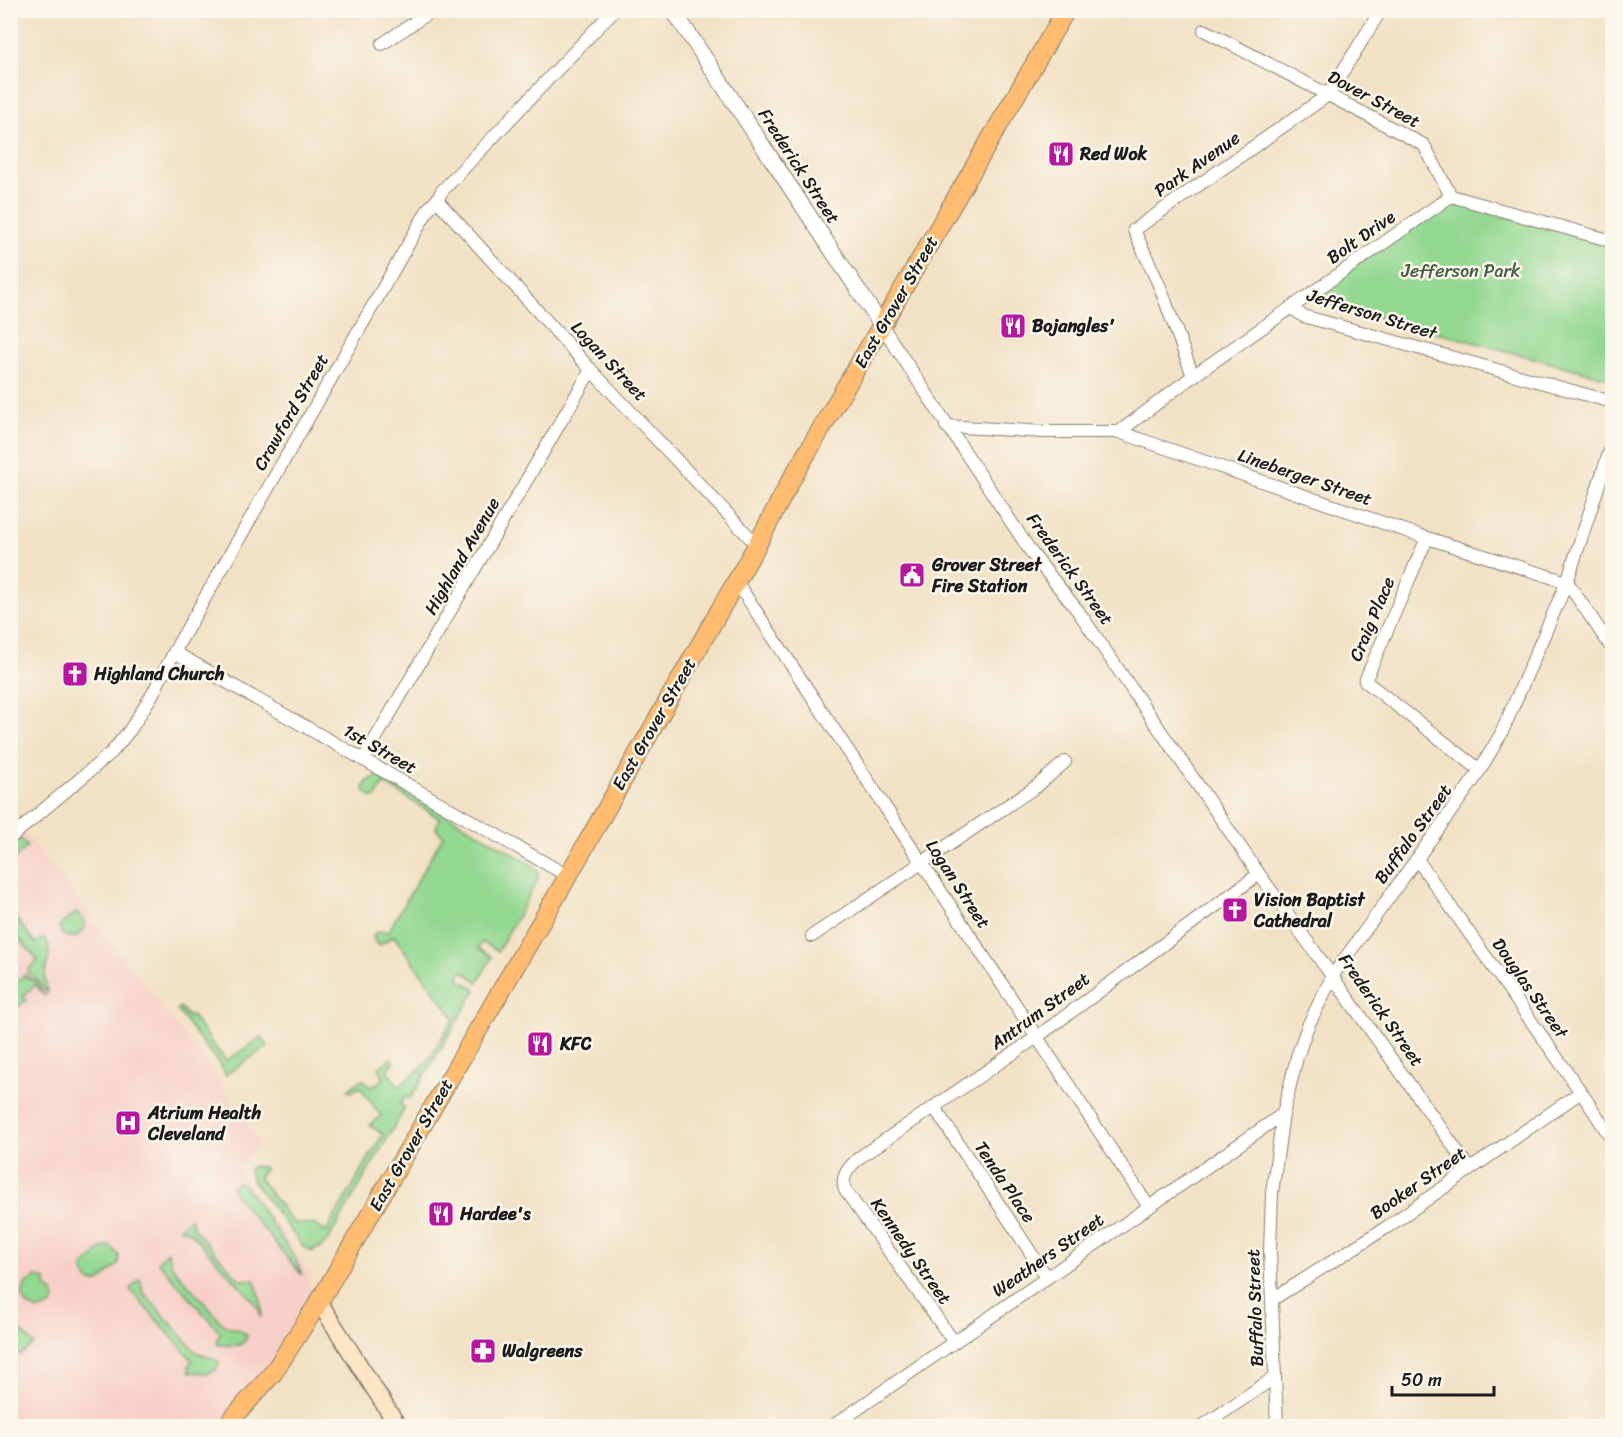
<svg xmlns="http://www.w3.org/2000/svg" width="1623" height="1437" viewBox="0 0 1623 1437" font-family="Sriracha,sans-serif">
<rect width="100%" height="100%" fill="#fbf7ec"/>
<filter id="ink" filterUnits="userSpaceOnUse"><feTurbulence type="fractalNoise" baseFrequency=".0167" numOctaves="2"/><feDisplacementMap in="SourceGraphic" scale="12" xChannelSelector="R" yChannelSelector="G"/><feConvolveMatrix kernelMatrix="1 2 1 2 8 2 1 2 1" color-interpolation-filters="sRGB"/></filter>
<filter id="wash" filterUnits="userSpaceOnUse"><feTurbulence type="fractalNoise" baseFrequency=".008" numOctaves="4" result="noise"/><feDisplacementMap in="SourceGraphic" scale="24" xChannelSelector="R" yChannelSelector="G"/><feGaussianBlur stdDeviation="1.35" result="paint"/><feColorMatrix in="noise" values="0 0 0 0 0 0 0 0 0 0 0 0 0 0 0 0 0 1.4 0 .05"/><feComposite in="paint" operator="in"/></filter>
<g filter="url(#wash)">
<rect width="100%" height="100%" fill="#f2e1c4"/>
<!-- built -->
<path fill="#f7d1c7" d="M22,829L220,1081L260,1144L237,1169L300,1256L309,1272V1284L319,1302L226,1426H11L10,838Z"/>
<!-- green -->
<g fill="#93d891" stroke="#587a56" stroke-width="1.5">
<path d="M1448,200L1612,246V379L1306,298Z"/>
<path d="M381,776L531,864L538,871V879L498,951L482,942L478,948L492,957L478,982L463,971L458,978L476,990L411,1098H405L400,1104L405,1108L328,1240L320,1248L313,1249V1252L303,1247L252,1180L249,1170L253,1166L262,1167L265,1170L258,1177L293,1223L313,1224L326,1232L383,1134L369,1125L381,1116L360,1087L352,1092L348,1090L361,1080H364L371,1088L384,1078L379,1068L391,1058L394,1062L387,1071L399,1087L427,1062L454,1018L394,936L379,945L375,942L373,936L375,933L381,931L388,932L443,836L436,828L439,818L384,783L376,797L372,798L365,792L364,787C368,779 372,778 381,776Z"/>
<path d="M18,839H21L27,847L11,861V845Z"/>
<path d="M11,912L35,943L44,938C54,951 47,959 45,973C44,980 46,987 48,994L38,981L28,973L29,969L38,960L11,930Z"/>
<path d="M77,912L83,918L85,928L76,937H67L61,933L59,926Z"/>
<path d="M24,975L37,983L46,997L35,985L23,996L26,1000L18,1007L15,1004L11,1007V988Z"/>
<path d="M180,1007L188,1017L191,1015L226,1061L262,1037L268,1046L225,1075L223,1069L177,1010Z"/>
<path d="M239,1182L245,1186L294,1256L302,1274L299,1272L233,1192L231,1186Z"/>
<path d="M190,1218L192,1220L193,1228L240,1280H254C259,1291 263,1306 261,1318L259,1309L250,1297L189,1231L179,1228Z"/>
<path d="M107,1246H111L119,1256L118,1265L99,1282H90L84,1274L83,1267L100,1250Z"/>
<path d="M168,1252L171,1265L223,1324C230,1330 241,1328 247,1335L246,1339L240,1345H218L217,1342L220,1332L160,1264L158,1261Z"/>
<path d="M37,1277L46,1280V1287L52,1291L55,1299L51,1306L37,1311L27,1305L22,1294L26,1283Z"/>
<path d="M140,1279L143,1292L195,1351C202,1357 213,1355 220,1363C216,1376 202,1373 190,1372L189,1366L192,1360L132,1292L130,1289Z"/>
<path d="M11,1321L34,1344L20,1355L17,1351L14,1353L11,1350Z"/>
</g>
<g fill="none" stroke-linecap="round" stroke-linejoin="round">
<!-- stream -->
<path stroke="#5da1d1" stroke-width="4" d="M10,19L23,10"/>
</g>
</g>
<g filter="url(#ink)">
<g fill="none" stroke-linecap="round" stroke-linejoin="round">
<defs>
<g id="minor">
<path d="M1204,30L1424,145L1451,196L1612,241"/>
<path d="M382,44L433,10"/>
<path d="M437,200L591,370L757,545"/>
<path d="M1291,307L1303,316L1612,402"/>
<path d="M882,326L1033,555L1078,611L1259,874L1470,1169"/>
<path d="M1193,376L1160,287L1134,230L1328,95L1381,10"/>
<path d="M946,426L1045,432H1119L1427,538L1567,582L1612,648"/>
<path d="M1119,432L1193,376L1451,196"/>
<path d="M1427,538L1365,681L1480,770"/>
<path d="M736,581L1149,1207"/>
<path d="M174,652L568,876"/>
<path d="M363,760L591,370"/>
<path d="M10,838L111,753L130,730L152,695L179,643L429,208L437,200L442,191L614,10"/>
<path d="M1417,859L1581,1092L1612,1139"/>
<path d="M812,936L1037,786L1065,762"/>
<path d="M934,1107L1047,1277"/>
<path d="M1273,1299L1387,1227L1581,1092"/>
<path d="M954,1342L845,1190C840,1176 850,1166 860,1157L1037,1037L1259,874"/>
<path d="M833,1426L1283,1114"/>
<path d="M1203,1426L1275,1377"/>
<path d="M1277,1426L1270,1251L1272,1193L1283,1114L1297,1057L1307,1028L1333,975L1475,778L1501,734L1567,582L1612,444"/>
</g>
<path id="tertiary" d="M673,10L882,326"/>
<path id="secondary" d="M319,1302L398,1426"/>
<path id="primary" d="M226,1426L273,1373L319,1302L568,876L757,545L790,482L1066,10"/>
</defs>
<!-- minor casing -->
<use href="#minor" stroke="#877e70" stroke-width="14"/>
<!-- tertiary casing -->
<use href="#tertiary" stroke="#877e70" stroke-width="17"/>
<!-- secondary casing -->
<use href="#secondary" stroke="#877e70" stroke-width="19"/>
<!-- primary casing -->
<use href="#primary" stroke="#877e70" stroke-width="20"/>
<!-- minor -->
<use href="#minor" stroke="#fff" stroke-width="12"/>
<!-- tertiary -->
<use href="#tertiary" stroke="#fff" stroke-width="15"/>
<!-- secondary -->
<use href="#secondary" stroke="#ffe4c6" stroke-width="16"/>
<!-- primary -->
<use href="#primary" stroke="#febc70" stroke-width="18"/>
</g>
</g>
<!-- icons -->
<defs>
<symbol id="restaurant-square" viewBox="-11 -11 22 22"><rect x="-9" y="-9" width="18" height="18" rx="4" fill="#b5179e" stroke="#fbf7ec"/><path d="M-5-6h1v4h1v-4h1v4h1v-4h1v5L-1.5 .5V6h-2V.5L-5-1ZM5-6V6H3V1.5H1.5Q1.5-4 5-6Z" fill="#fff"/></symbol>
<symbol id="civic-square" viewBox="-11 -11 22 22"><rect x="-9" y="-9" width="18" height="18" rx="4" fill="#b5179e" stroke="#fbf7ec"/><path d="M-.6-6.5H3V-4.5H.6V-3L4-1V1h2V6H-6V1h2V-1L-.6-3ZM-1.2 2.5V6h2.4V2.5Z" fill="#fff"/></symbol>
<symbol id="church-square" viewBox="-11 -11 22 22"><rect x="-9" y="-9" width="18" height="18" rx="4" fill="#b5179e" stroke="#fbf7ec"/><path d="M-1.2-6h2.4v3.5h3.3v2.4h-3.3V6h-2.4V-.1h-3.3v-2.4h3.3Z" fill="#fff"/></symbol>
<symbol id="hospital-square" viewBox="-11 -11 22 22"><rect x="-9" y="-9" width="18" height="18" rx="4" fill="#b5179e" stroke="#fbf7ec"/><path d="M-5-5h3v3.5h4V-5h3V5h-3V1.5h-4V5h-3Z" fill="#fff"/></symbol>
<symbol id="pharmacy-square" viewBox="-11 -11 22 22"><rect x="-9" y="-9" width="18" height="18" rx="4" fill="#b5179e" stroke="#fbf7ec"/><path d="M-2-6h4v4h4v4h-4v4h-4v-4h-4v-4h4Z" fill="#fff"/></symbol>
</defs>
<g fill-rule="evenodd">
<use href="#restaurant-square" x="1046" y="139" width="30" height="30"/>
<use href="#restaurant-square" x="998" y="311" width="30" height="30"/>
<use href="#civic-square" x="897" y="560" width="30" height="30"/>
<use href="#church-square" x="60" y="659" width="30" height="30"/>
<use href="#church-square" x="1220" y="895" width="30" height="30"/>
<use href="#restaurant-square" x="525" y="1029" width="30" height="30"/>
<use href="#hospital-square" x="113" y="1108" width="30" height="30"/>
<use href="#restaurant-square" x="426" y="1199" width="30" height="30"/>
<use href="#pharmacy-square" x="468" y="1336" width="30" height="30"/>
</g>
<g text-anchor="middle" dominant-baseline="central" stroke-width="5" stroke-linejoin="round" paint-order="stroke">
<!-- street labels -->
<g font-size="18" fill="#1c1c1c" stroke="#fbf7ec">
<text transform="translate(1374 99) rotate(28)">Dover Street</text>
<text transform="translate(1197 164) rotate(-35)">Park Avenue</text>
<text transform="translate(799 166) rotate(57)">Frederick Street</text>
<text transform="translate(1361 237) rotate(-35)">Bolt Drive</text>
<text transform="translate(896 302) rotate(-60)">East Grover Street</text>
<text transform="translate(1372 314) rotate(17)">Jefferson Street</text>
<text transform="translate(609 361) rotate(47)">Logan Street</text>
<text transform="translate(291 412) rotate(-60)">Crawford Street</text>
<text transform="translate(1305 477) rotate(19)">Lineberger Street</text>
<text transform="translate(462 556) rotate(-60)">Highland Avenue</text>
<text transform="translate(1070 569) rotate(54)">Frederick Street</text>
<text transform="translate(1372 619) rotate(-67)">Craig Place</text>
<text transform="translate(654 724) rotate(-60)">East Grover Street</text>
<text transform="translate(380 749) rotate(30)">1st Street</text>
<text transform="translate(1413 834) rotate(-54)">Buffalo Street</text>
<text transform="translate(958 884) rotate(57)">Logan Street</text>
<text transform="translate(1530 988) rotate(55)">Douglas Street</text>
<text transform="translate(1381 1010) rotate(55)">Frederick Street</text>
<text transform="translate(1040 1011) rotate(-36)">Antrum Street</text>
<text transform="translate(411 1145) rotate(-60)">East Grover Street</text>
<text transform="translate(1005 1182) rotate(56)">Tenda Place</text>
<text transform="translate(1418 1183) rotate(-35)">Booker Street</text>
<text transform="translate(911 1251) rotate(55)">Kennedy Street</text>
<text transform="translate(1048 1255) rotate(-35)">Weathers Street</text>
<text transform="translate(1255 1308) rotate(-92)">Buffalo Street</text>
</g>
<!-- poi labels -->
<g font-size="18" font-weight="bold" fill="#1c1c1c" stroke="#fbf7ec" text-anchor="start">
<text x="1080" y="154">Red Wok</text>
<text x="1032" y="326">Bojangles'</text>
<text x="932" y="565">Grover Street<tspan x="932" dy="21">Fire Station</tspan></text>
<text x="94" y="674">Highland Church</text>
<text x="1254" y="900">Vision Baptist<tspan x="1254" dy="21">Cathedral</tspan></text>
<text x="560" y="1044">KFC</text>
<text x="148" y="1113">Atrium Health<tspan x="148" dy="21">Cleveland</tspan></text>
<text x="460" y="1214">Hardee's</text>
<text x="502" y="1351">Walgreens</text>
</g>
<!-- park labels -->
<g font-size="18" fill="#465e45" stroke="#fbf7ec">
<text x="1461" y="271">Jefferson Park</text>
</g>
</g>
<!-- margin -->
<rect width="1623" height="1437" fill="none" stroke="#fbf7ec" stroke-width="36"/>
<!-- scale -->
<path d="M1392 1386v9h102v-9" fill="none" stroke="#1c1c1c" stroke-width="3"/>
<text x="1401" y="1386" font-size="18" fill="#1c1c1c" stroke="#fbf7ec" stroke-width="4.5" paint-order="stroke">50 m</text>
</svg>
